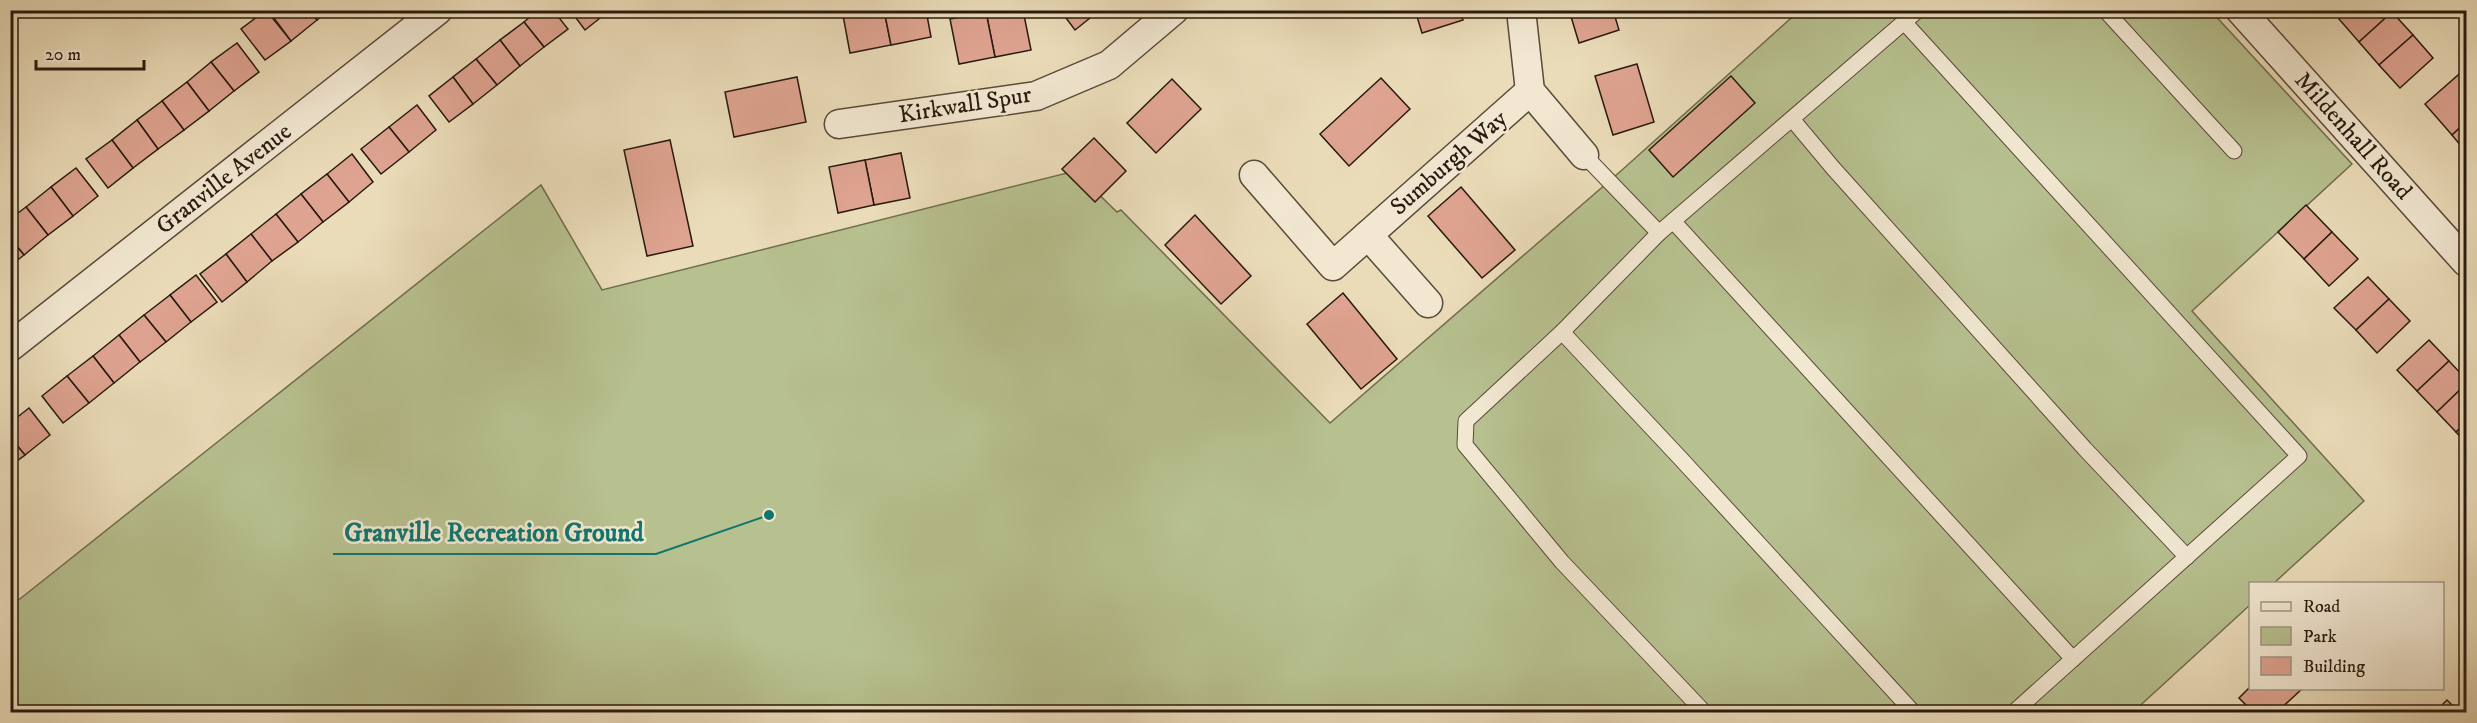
<svg xmlns="http://www.w3.org/2000/svg" width="2477" height="723" viewBox="0 0 2477 723" font-family="'IM FELL DW Pica',serif">
<rect width="100%" height="100%" fill="#ebdcb9"/>
<filter id="stains"><feTurbulence type="fractalNoise" baseFrequency=".00333" numOctaves="4"/><feColorMatrix values="0 0 0 0 .2 0 0 0 0 .09 0 0 0 0 .02 0 0 0 .5 -.17"/></filter>
<radialGradient id="worn" r=".72"><stop offset=".6" stop-color="#630" stop-opacity="0"/><stop offset="1" stop-color="#630" stop-opacity=".3"/></radialGradient>
<!-- green -->
<path fill="#b7c08f" stroke="#706d4f" stroke-width="1.5" d="M1799,11H2211L2352,164L2192,311L2364,501L2274,583L2250,584V605L2133,712H11V606L541,185L602,290L1075,171L1117,212L1121,210L1330,423L1622,170Z"/>
<!-- building -->
<g fill="#dfa491" stroke="#281a0f" stroke-width="1.5">
<path d="M266,10L291,41L265,60L241,29Z"/>
<path d="M268,10H309L317,20L291,41Z"/>
<path d="M309,10H330L317,20Z"/>
<path d="M538,10H553L568,29L544,47L524,22Z"/>
<path d="M570,10H610L585,30Z"/>
<path d="M842,10H884L891,45L850,53Z"/>
<path d="M884,10H926L931,37L891,45Z"/>
<path d="M993,10H1023L1031,50L995,57L986,12Z"/>
<path d="M1060,10H1100L1075,30Z"/>
<path d="M1415,10H1460L1463,20L1422,33Z"/>
<path d="M1569,10H1613L1619,30L1579,43Z"/>
<path d="M2348,10H2391L2392,12L2359,42L2339,19Z"/>
<path d="M986,12L995,57L959,64L950,19Z"/>
<path d="M2392,12L2413,35L2379,65L2359,42Z"/>
<path d="M524,22L544,47L520,66L500,40Z"/>
<path d="M2413,35L2433,58L2400,88L2379,65Z"/>
<path d="M500,40L520,66L497,85L476,59Z"/>
<path d="M237,43L259,72L234,91L211,62Z"/>
<path d="M476,59L497,85L473,104L453,77Z"/>
<path d="M211,62L234,91L209,111L187,82Z"/>
<path d="M1637,64L1654,122L1613,135L1595,76Z"/>
<path d="M2465,69L2466,122L2452,135L2425,104Z"/>
<path d="M1731,76L1755,103L1673,177L1649,150Z"/>
<path d="M453,77L473,104L449,122L429,96Z"/>
<path d="M797,77L806,122L734,137L725,92Z"/>
<path d="M1381,78L1410,109L1349,166L1320,134Z"/>
<path d="M1172,79L1201,109L1156,153L1127,123Z"/>
<path d="M187,82L209,111L184,130L162,101Z"/>
<path d="M162,101L184,130L158,149L137,120Z"/>
<path d="M417,105L436,130L409,152L389,127Z"/>
<path d="M137,120L158,149L133,168L112,140Z"/>
<path d="M2466,122V152L2452,135Z"/>
<path d="M389,127L409,152L381,174L361,149Z"/>
<path d="M1094,138L1126,171L1095,202L1062,169Z"/>
<path d="M112,140L133,168L108,188L86,159Z"/>
<path d="M670,140L693,246L647,256L624,150Z"/>
<path d="M901,153L910,198L874,205L865,160Z"/>
<path d="M352,154L373,182L349,202L327,174Z"/>
<path d="M865,160L874,205L838,213L829,167Z"/>
<path d="M76,168L98,196L73,216L51,187Z"/>
<path d="M327,174L349,202L323,222L301,194Z"/>
<path d="M51,187L73,216L48,235L26,207Z"/>
<path d="M1461,187L1515,250L1482,278L1428,216Z"/>
<path d="M301,194L323,222L298,242L276,214Z"/>
<path d="M2306,205L2332,232L2304,259L2278,232Z"/>
<path d="M26,207L48,235L24,255L10,238V219Z"/>
<path d="M276,214L298,242L272,261L251,234Z"/>
<path d="M1195,215L1251,276L1221,304L1165,245Z"/>
<path d="M2332,232L2358,259L2329,286L2304,259Z"/>
<path d="M251,234L272,261L247,282L226,254Z"/>
<path d="M10,238L24,255L10,266Z"/>
<path d="M226,254L247,282L222,302L200,274Z"/>
<path d="M196,275L217,302L191,322L170,295Z"/>
<path d="M2368,277L2389,299L2356,330L2334,308Z"/>
<path d="M1343,293L1397,359L1361,389L1307,324Z"/>
<path d="M170,295L191,322L166,342L144,315Z"/>
<path d="M2389,299L2410,321L2377,353L2356,330Z"/>
<path d="M144,315L166,342L140,362L119,335Z"/>
<path d="M119,335L140,362L114,383L93,356Z"/>
<path d="M2429,340L2449,361L2417,391L2397,370Z"/>
<path d="M93,356L114,383L89,403L67,376Z"/>
<path d="M2449,361L2466,379V384L2437,412L2417,391Z"/>
<path d="M67,376L89,403L63,423L42,396Z"/>
<path d="M2466,384V423L2456,432L2437,412Z"/>
<path d="M29,408L50,435L25,455L10,437V423Z"/>
<path d="M2466,423V443L2456,432Z"/>
<path d="M10,437L25,455L10,466Z"/>
<path d="M2250,687V688H2303L2277,712H2253L2239,698Z"/>
<path d="M2447,700L2459,712H2435Z"/>
</g>
<g fill="none" stroke-linecap="round" stroke-linejoin="round">
<defs>
<g id="service">
<path d="M2105,10L2234,151"/>
<path d="M1905,23L2299,456L2014,712"/>
<path d="M1792,119L1833,168L2085,449L2187,557"/>
<path d="M1584,155L1659,233L1918,10"/>
<path d="M1673,221L2073,659"/>
<path d="M1659,233L1562,332L1466,421L1465,445L1562,562L1704,712"/>
<path d="M1562,332L1681,459L1913,712"/>
</g>
<g id="minor">
<path d="M1521,10L1530,91L1584,155"/>
<path d="M2240,10L2466,262"/>
<path d="M839,124L1036,96L1109,65L1174,10"/>
<path d="M1254,175L1333,266L1530,91"/>
<path d="M1368,235L1428,303"/>
<path d="M10,347L438,10"/>
</g>
</defs>
<!-- service casing -->
<use href="#service" stroke="#594a3a" stroke-width="17"/>
<!-- minor casing -->
<use href="#minor" stroke="#594a3a" stroke-width="31"/>
<!-- service -->
<use href="#service" stroke="#f2e8d2" stroke-width="15"/>
<!-- minor -->
<use href="#minor" stroke="#f2e8d2" stroke-width="28"/>
</g>
<g text-anchor="middle" dominant-baseline="central" stroke-width="5" stroke-linejoin="round" paint-order="stroke">
<!-- street labels -->
<g font-size="24" fill="#281a0f" stroke="#f2e8d2">
<text transform="translate(965 105) rotate(-9)">Kirkwall Spur</text>
<text transform="translate(2353 136) rotate(48)">Mildenhall Road</text>
<text transform="translate(1449 163) rotate(-41)">Sumburgh Way</text>
<text transform="translate(224 179) rotate(-38)">Granville Avenue</text>
</g>
</g>
<!-- callouts -->
<path fill="none" stroke="#0f766e" stroke-width="2" d="M769 515L656 554H333"/>
<circle fill="#0f766e" stroke="#f2e8d2" stroke-width="2" cx="769" cy="515" r="6"/>
<g font-size="26" text-anchor="middle" font-weight="bold" fill="#0f766e" stroke="#f2e8d2" stroke-width="5" stroke-linejoin="round" paint-order="stroke">
<text x="494" y="541">Granville Recreation Ground</text>
</g>
<!-- margin -->
<rect width="2477" height="723" fill="none" stroke="#ebdcb9" stroke-width="36"/>
<rect x="12" y="12" width="2453" height="699" fill="none" stroke="#281a0f" stroke-width="3"/>
<rect x="18" y="18" width="2441" height="687" fill="none" stroke="#281a0f" stroke-width="1.5"/>
<!-- legend -->
<rect x="2249" y="582" width="195" height="108" fill="#f2e8d2" stroke="#a19684" stroke-width="1.5"/>
<rect x="2261" y="602" width="30" height="9" fill="#f2e8d2" stroke="#a19684" stroke-width="1.5"/>
<text x="2303" y="612" font-size="18" fill="#281a0f">Road</text>
<rect x="2261" y="627" width="30" height="18" fill="#b7c08f" stroke="#a19684" stroke-width="1.5"/>
<text x="2303" y="642" font-size="18" fill="#281a0f">Park</text>
<rect x="2261" y="657" width="30" height="18" fill="#dfa491" stroke="#a19684" stroke-width="1.5"/>
<text x="2303" y="672" font-size="18" fill="#281a0f">Building</text>
<!-- scale -->
<path d="M36 60v9h108v-9" fill="none" stroke="#281a0f" stroke-width="3"/>
<text x="45" y="60" font-size="18" fill="#281a0f" stroke="#f2e8d2" stroke-width="4.5" paint-order="stroke">20 m</text>
<rect width="100%" height="100%" filter="url(#stains)"/>
<rect width="100%" height="100%" fill="url(#worn)"/>
</svg>
